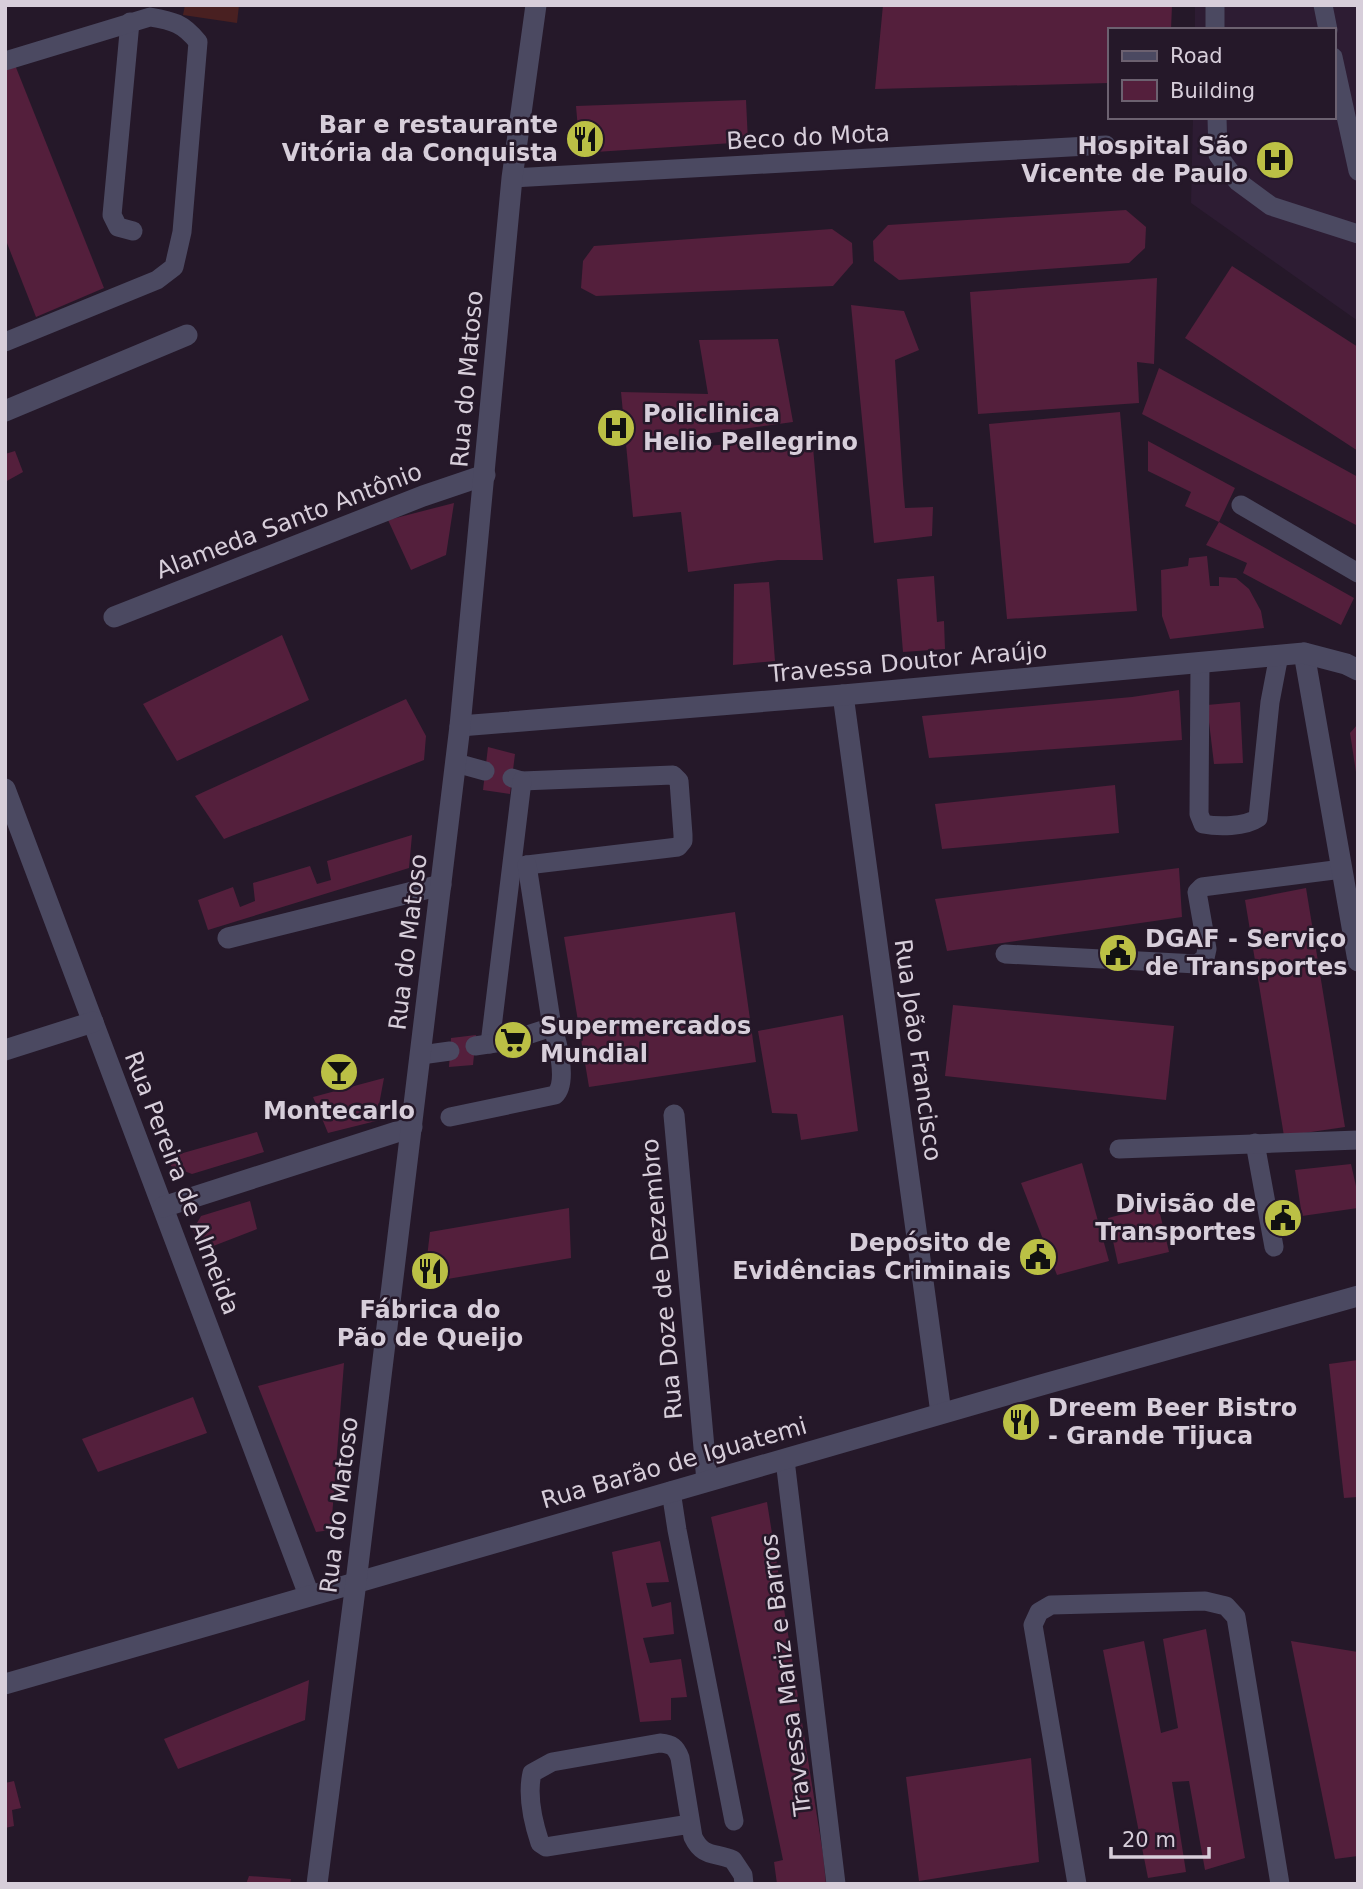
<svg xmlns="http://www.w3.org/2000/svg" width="1363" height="1889" viewBox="0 0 1363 1889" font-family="'DejaVu Sans',sans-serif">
<rect width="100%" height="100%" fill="#251829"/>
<!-- built -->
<path fill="#2d1c33" d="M1195,5H1358V321L1191,203L1193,117H1333V30H1195Z"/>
<!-- green -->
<path fill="#492021" d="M185,5H239L237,23L183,15Z"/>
<!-- building -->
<g fill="#541f3c">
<path d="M883,5H1172L1171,30H1109V83L875,89Z"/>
<path d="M15,65L104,288L36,317L5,238V69Z"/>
<path d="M746,100L748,142L580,153L576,106Z"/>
<path d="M1126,210L1146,227L1145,248L1129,263L899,280L874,261L873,241L888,225Z"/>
<path d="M832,229L852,243L853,263L833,286L596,296L581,288L583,261L594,246Z"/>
<path d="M1232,266L1358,347V451L1185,338Z"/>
<path d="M1157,278L1154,364L1137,362L1139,403L978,414L970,292Z"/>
<path d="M851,305L904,311L919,350L895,360L903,484L905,508L933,507L932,536L874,543Z"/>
<path d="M778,339L793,422L674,438L677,449L812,436L823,560H778L688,572L681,512L633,517L621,392L708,394L699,340Z"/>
<path d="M1159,368L1358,477V526L1142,414Z"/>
<path d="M1120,412L1137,611L1007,619L989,424Z"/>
<path d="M1148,441L1235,488L1219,522L1185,506L1191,492L1148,471Z"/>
<path d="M15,451L23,472L5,482V454Z"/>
<path d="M454,503L446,555L411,570L388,520Z"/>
<path d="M1219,522L1354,598L1341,625L1243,573L1247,563L1206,545Z"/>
<path d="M1207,556L1210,586H1219V577L1236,578L1249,589L1261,611L1264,628L1170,639L1162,616L1161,570L1188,566L1189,558Z"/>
<path d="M934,576L937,622L944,621L945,649L903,652L897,579Z"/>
<path d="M769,582L775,661L733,665L734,584Z"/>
<path d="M282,635L309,700L177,761L143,704Z"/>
<path d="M1179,690L1182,740L929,758L922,716L1132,697Z"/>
<path d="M406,699L426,736L424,760L224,839L195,796Z"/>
<path d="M1240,702L1243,763L1214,764L1207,705Z"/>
<path d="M1358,724V771L1356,772L1350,733Z"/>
<path d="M488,747L515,754L510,794L483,790Z"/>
<path d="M1115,785L1119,833L942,849L935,804Z"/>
<path d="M412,835L409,868L208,930L198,900L233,887L240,907L255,901L253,883L310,866L317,884L331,880L327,861Z"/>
<path d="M1179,868L1182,917L947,951L935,899Z"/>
<path d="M1306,888L1345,1127L1284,1136L1245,900Z"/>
<path d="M735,912L756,1062L589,1087L564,937Z"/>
<path d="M953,1005L1174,1026L1166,1100L945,1076Z"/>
<path d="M843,1015L858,1131L801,1140L797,1114L772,1113L758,1031Z"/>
<path d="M476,1035L473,1065L449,1067L451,1038Z"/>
<path d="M384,1078L376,1121L328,1133L313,1097Z"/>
<path d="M257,1132L264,1152L192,1174L171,1166L169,1157Z"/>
<path d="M1082,1163L1109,1261L1057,1275L1021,1183Z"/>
<path d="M1351,1164L1358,1195V1208L1302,1216L1295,1170Z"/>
<path d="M250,1201L257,1229L203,1250L193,1230L201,1216Z"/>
<path d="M1158,1205L1169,1252L1118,1264L1108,1218Z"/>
<path d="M569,1208L571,1258L424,1283L430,1232Z"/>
<path d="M1358,1360V1497L1344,1498L1329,1364Z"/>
<path d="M344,1363L331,1530L316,1532L258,1386Z"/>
<path d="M193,1397L207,1433L98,1472L82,1439Z"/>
<path d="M767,1502L823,1854L826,1884H777L774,1862L783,1860L711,1517Z"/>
<path d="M660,1541L669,1582L646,1583L652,1607L671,1602L674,1634L643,1638L650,1663L681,1659L687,1697L671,1698V1720L640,1722L612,1552Z"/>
<path d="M1206,1629L1245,1858L1205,1870L1189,1781L1172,1782L1186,1872L1148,1878L1103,1650L1144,1641L1161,1733L1178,1728L1163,1639Z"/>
<path d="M1291,1641L1358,1652V1856L1335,1859Z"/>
<path d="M309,1680L305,1720L178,1769L164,1739Z"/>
<path d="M1031,1758L1039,1862L919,1881L906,1777Z"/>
<path d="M14,1781L21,1808L12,1810L14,1826L5,1828V1783Z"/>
<path d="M249,1876L291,1879L290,1884H246Z"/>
</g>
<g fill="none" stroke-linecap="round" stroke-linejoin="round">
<!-- service -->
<g stroke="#4b4961" stroke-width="19">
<path d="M1323,5L1328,30"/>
<path d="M130,22L112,215L118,227L133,231"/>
<path d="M1215,30V5"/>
<path d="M1333,57L1358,171"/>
<path d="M5,61L150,17C173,21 183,23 198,42L182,232L174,267L157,280L5,342"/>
<path d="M1217,117L1218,155L1237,181L1271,206L1358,234"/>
<path d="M512,178L1106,145"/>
<path d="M1241,505L1358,573"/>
<path d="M1200,662L1199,814L1203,824C1218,827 1245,827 1258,818L1270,702L1279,655"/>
<path d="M456,763L485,771"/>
<path d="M512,778L522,781L673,775L679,781L683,835V841L678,847L527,865L513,869"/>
<path d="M1005,954L1197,964L1205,958L1207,949L1197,892L1202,887L1342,869"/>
<path d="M490,1044L522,781"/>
<path d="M475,1046L509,1041L552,1027L527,865"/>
<path d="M421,1055L450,1051"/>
<path d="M450,1117L555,1095C568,1083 558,1042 552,1027"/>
<path d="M1255,1143L1274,1247"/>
<path d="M1119,1149L1358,1140"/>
<path d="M785,1460L836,1884"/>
<path d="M671,1491L677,1530L734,1821"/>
<path d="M690,1824L546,1847L540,1843C533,1822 527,1795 532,1773L552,1762L660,1743C672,1744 676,1747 680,1758L693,1837C703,1858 715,1852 733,1860L743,1875L744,1884"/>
<path d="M1077,1884L1033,1625L1039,1612L1051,1605L1205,1601L1226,1606L1236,1617L1280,1884"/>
</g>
<!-- minor -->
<g stroke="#4b4961" stroke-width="21">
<path d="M5,411L187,335"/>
<path d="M114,617L423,496L485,475"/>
<path d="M1304,653L1358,961"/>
<path d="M843,695L941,1413"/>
<path d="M460,726L843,695L1304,653L1346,664L1358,670"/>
<path d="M5,789L309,1595"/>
<path d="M228,938L441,885"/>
<path d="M5,1050L93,1022"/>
<path d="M674,1115L707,1481"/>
<path d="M163,1207L412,1127"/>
<path d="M5,1684C455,1552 906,1422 1358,1296"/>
<path d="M317,1884L356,1582L460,726L512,178L536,5"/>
</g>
</g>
<!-- icons -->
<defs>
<symbol id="restaurant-disc" viewBox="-11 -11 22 22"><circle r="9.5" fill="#bbc045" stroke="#251829"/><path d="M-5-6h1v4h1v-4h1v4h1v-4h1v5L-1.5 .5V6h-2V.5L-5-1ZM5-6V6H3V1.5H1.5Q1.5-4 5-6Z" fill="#111"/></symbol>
<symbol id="hospital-disc" viewBox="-11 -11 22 22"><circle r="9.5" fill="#bbc045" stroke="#251829"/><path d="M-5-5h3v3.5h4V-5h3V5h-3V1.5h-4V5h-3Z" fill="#111"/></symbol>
<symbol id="civic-disc" viewBox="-11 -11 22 22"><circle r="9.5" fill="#bbc045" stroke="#251829"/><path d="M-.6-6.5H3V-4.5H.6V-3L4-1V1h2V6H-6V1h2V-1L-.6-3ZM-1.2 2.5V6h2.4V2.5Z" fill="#111"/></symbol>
<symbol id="supermarket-disc" viewBox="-11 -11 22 22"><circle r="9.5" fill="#bbc045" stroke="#251829"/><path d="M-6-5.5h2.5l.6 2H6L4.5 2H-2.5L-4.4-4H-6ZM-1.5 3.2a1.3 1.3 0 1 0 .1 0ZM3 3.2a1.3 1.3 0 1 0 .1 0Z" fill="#111"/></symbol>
<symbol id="bar-disc" viewBox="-11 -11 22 22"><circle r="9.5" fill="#bbc045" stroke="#251829"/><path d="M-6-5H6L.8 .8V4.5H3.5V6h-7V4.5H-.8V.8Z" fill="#111"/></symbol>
</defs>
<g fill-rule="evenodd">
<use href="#restaurant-disc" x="563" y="117" width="44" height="44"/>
<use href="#hospital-disc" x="1253" y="138" width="44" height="44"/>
<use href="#hospital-disc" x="594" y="406" width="44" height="44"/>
<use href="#civic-disc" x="1096" y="931" width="44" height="44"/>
<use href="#supermarket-disc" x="491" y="1018" width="44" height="44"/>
<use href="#bar-disc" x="317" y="1050" width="44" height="44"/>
<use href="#civic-disc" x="1261" y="1196" width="44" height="44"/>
<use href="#civic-disc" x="1016" y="1235" width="44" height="44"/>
<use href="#restaurant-disc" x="408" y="1249" width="44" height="44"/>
<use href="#restaurant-disc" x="999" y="1400" width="44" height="44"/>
</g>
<g text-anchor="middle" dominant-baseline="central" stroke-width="5" stroke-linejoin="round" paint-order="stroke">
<!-- poi labels -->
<g font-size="24" font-weight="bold" fill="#d7ceda" stroke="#251829" text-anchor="end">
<text x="558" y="125">Bar e restaurante<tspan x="558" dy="28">Vitória da Conquista</tspan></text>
<text x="1248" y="146">Hospital São<tspan x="1248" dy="28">Vicente de Paulo</tspan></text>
<text x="643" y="414" text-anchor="start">Policlinica<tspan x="643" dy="28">Helio Pellegrino</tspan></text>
<text x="1145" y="939" text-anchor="start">DGAF - Serviço<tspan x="1145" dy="28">de Transportes</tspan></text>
<text x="540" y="1026" text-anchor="start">Supermercados<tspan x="540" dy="28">Mundial</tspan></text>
<text x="339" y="1111" text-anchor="middle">Montecarlo</text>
<text x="1256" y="1204">Divisão de<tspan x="1256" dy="28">Transportes</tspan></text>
<text x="1011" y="1243">Depósito de<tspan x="1011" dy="28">Evidências Criminais</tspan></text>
<text x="430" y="1310" text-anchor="middle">Fábrica do<tspan x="430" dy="28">Pão de Queijo</tspan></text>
<text x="1048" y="1408" text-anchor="start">Dreem Beer Bistro<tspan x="1048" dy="28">- Grande Tijuca</tspan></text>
</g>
<!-- street labels -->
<g font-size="24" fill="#d7ceda" stroke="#251829">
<text transform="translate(808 137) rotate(-3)">Beco do Mota</text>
<text transform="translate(467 379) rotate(-85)">Rua do Matoso</text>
<text transform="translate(289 521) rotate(-21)">Alameda Santo Antônio</text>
<text transform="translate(908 662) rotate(-5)">Travessa Doutor Araújo</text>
<text transform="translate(408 942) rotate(-83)">Rua do Matoso</text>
<text transform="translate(918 1050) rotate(82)">Rua João Francisco</text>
<text transform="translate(182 1183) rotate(69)">Rua Pereira de Almeida</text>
<text transform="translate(662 1279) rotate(-95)">Rua Doze de Dezembro</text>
<text transform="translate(674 1463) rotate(-16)">Rua Barão de Iguatemi</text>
<text transform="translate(339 1505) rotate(-83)">Rua do Matoso</text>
<text transform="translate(786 1675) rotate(-97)">Travessa Mariz e Barros</text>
</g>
</g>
<!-- border -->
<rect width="1363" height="1889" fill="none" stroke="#d7ceda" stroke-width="14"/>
<!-- legend -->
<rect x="1108" y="28" width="228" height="91" fill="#251829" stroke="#6c6170" stroke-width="2"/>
<rect x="1122" y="51" width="35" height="10" fill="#4b4961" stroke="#6c6170" stroke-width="2"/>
<text x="1170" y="63" font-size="21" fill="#d7ceda">Road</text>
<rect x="1122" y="80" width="35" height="21" fill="#541f3c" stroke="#6c6170" stroke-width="2"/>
<text x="1170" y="98" font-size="21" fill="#d7ceda">Building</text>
<!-- scale -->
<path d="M1111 1847v10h98v-10" fill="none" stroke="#d7ceda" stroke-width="3.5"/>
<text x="1122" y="1847" font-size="21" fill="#d7ceda" stroke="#251829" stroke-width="5" paint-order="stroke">20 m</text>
</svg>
